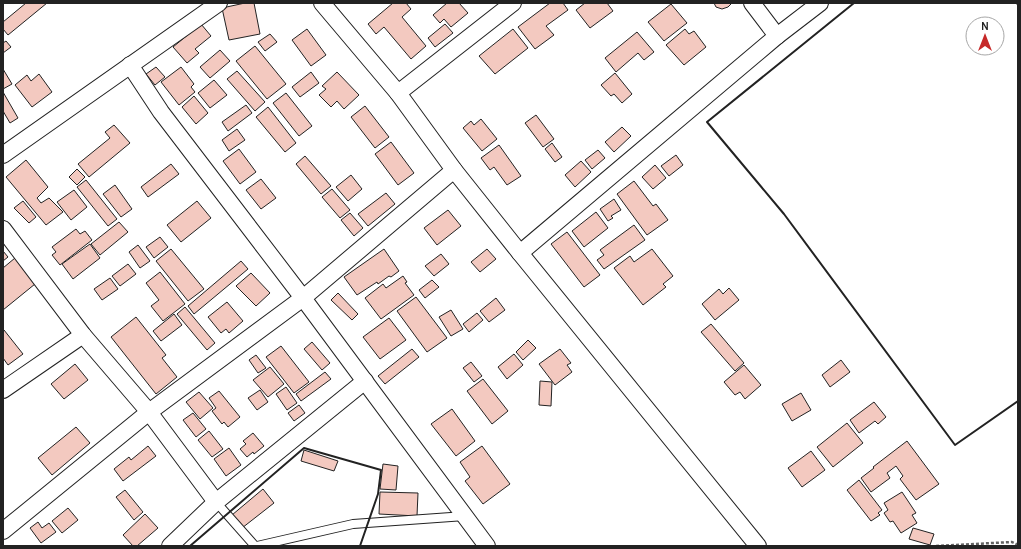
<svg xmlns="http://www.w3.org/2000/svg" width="1021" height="549" viewBox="0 0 1021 549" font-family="Karla,sans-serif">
<rect width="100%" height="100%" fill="#fff"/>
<!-- building -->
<g fill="#f3c9c0" stroke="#222">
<path d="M26,3H47L8,35L3,29V22Z"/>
<path d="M245,3H254L260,34L229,40L222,8Z"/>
<path d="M393,3H406L411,9L402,17L426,46L411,59L384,27L376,34L368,24Z"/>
<path d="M447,3H459L468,13L451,27L444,19L440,23L433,15Z"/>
<path d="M550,3H563L568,10L546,26L554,35L535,49L518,27Z"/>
<path d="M585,3H607L613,11L590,28L576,10Z"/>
<path d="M714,3H732L728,7L722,9L716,7Z"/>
<path d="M671,4L687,23L664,41L648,22Z"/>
<path d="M201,24L211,36L195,49L199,53L187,63L173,47Z"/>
<path d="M445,24L453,33L435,47L428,38Z"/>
<path d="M307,29L326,55L311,66L292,40Z"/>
<path d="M513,29L528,48L495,74L479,56Z"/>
<path d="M685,29L689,34L694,31L706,47L684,65L666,45Z"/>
<path d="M637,32L654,52L644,60L638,53L616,72L605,58Z"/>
<path d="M270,34L277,42L265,51L258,42Z"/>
<path d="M6,41L11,47L3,53V43Z"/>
<path d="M255,46L286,84L267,99L236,61Z"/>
<path d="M220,50L230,61L210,78L200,67Z"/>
<path d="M156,67L165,77L155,85L146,74Z"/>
<path d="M181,67L194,84L191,87L195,92L179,105L161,82Z"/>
<path d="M3,69L12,84L3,89Z"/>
<path d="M237,71L265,102L255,111L227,79Z"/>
<path d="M311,72L319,83L300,97L292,87Z"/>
<path d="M337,72L359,95L344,109L337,101L331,107L319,95L326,89L322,86Z"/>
<path d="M615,73L632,94L622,103L614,94L611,96L601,85Z"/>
<path d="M39,74L52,92L32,107L15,85L27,75L31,81Z"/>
<path d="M214,80L227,95L210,108L198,93Z"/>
<path d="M3,92L18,118L10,123L3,111Z"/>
<path d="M286,93L312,126L299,136L273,103Z"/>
<path d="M194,96L208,113L196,124L182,107Z"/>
<path d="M246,105L252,113L228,131L222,122Z"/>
<path d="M365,106L389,137L375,148L351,117Z"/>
<path d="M268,107L296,143L285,152L256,117Z"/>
<path d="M536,115L554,139L543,147L525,123Z"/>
<path d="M481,119L497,139L482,151L463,128L471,121L474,125Z"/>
<path d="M114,125L130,143L89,177L78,164L110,138L105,132Z"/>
<path d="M622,127L631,136L614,152L605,142Z"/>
<path d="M237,129L245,140L229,151L222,140Z"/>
<path d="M391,142L414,173L398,185L375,154Z"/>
<path d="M552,143L562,157L555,162L545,149Z"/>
<path d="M499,145L521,176L507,185L494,167L490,170L481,158Z"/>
<path d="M239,149L256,172L240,184L223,161Z"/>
<path d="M598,150L605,158L592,169L585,160Z"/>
<path d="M676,155L683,165L669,176L661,166Z"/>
<path d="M305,156L331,186L321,194L296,164Z"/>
<path d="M26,160L48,187L37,198L41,203L49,198L63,212L46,225L6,177Z"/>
<path d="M581,161L591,172L575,187L565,175Z"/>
<path d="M171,164L179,174L148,197L141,187Z"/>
<path d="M655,165L666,178L653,189L642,177Z"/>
<path d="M77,169L85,177L77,185L69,177Z"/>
<path d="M351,175L362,189L348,201L336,187Z"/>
<path d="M261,179L276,198L261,209L246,190Z"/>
<path d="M86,180L117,219L108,226L77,187Z"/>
<path d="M634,181L653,206L656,204L668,220L647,235L617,194Z"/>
<path d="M115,185L132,209L121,217L103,194Z"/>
<path d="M332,189L350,210L340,218L322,197Z"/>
<path d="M74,190L87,207L71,220L57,202Z"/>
<path d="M386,193L395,204L368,226L358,214Z"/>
<path d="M614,199L621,210L611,216L613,218L608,221L600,209Z"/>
<path d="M23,201L36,217L29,223L14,208Z"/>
<path d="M197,201L211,218L181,242L167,225Z"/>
<path d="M448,210L461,226L437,245L424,228Z"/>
<path d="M596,212L608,228L584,247L572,231Z"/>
<path d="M350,213L363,228L354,236L341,220Z"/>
<path d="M119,222L128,232L100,255L91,244Z"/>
<path d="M634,225L645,240L604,269L597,260L604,255L600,250Z"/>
<path d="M76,229L80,234L85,231L92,240L60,265L52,255L56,252L52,247Z"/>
<path d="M567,232L600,275L584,287L551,244Z"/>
<path d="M160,237L168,247L154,258L146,247Z"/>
<path d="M90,244L100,258L73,279L62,264Z"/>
<path d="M138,245L150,261L140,268L129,252Z"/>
<path d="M171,249L204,289L188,301L156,261Z"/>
<path d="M384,249L399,271L391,277L389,276L378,284L377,282L357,295L344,277Z"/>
<path d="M487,249L496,259L480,272L471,262Z"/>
<path d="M652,249L673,276L663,284L666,287L643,305L614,268L630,256L634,262Z"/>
<path d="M3,251L8,257L3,261Z"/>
<path d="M441,254L449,264L434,276L425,266Z"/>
<path d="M15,258L35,284L3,310V268Z"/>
<path d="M241,261L248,269L194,314L188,306Z"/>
<path d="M128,264L136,274L120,286L112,276Z"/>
<path d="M160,272L185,304L163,321L151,306L159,300L146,283Z"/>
<path d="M251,273L270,293L256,306L236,286Z"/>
<path d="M403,276L407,282L405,283L414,295L381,319L365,298L383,284L386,288Z"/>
<path d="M110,278L118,289L102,300L94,289Z"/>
<path d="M432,280L439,287L425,298L419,290Z"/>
<path d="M729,288L739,300L715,320L702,304L719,289L723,294Z"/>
<path d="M338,293L358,314L352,320L331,300Z"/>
<path d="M416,297L447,338L427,352L397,311Z"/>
<path d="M496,298L505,310L489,322L480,311Z"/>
<path d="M227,302L243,321L229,333L226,329L221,333L208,317Z"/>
<path d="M185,307L215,343L207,350L177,314Z"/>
<path d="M451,310L463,329L451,336L439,317Z"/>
<path d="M477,313L483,320L469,332L463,324Z"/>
<path d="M174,314L182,325L161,341L153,331Z"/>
<path d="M136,317L166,355L162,358L177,377L156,394L111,337Z"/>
<path d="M389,318L406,340L380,359L363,337Z"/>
<path d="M711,324L744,363L735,371L701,332Z"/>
<path d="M4,330L23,354L8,365L3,358V331Z"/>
<path d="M528,340L536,348L523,360L516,352Z"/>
<path d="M312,342L330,363L322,370L304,349Z"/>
<path d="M281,346L309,382L294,393L266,357Z"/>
<path d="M412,349L419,357L385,384L378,376Z"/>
<path d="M560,349L571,363L567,365L572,372L555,385L539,364Z"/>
<path d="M514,354L523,365L507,379L498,367Z"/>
<path d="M256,355L266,368L258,373L249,360Z"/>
<path d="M841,360L850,372L830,387L822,375Z"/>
<path d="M471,362L482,376L474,382L463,368Z"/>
<path d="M75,364L88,380L64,399L51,384Z"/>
<path d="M744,365L761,385L745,399L740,392L735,395L724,382Z"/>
<path d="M270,367L284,384L268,397L253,380Z"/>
<path d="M325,372L331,379L301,401L296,394Z"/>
<path d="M483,379L508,411L492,424L467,391Z"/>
<path d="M540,381L552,382L551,406L539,405Z"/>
<path d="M286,387L297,403L287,410L276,394Z"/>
<path d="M260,390L268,402L257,410L248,398Z"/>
<path d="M219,391L240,417L228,427L224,422L222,424L212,411L216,408L209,398Z"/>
<path d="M199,392L213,408L200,419L186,402Z"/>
<path d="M801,393L811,410L792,421L782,404Z"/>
<path d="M874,402L886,417L878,424L875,421L859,433L850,420Z"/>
<path d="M299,405L305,413L294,421L288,413Z"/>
<path d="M452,409L475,441L456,456L431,424Z"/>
<path d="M193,413L206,429L196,437L183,420Z"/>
<path d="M847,423L863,443L833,467L817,447Z"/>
<path d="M76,427L90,443L52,475L38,458Z"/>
<path d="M209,431L223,449L212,457L198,440Z"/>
<path d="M253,433L264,446L254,454L253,452L247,457L240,449L246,444L243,441Z"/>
<path d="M907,441L939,484L916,500L900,479L903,476L896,466L887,473L890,478L871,492L861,478L874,468L873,467Z"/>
<path d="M148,446L156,456L123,481L114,469L129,457L131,460Z"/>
<path d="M482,446L510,484L483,504L465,481L470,477L460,462Z"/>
<path d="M229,448L241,465L226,476L214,459Z"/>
<path d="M304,450L338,461L334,471L301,461Z"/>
<path d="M811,451L825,470L802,487L788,468Z"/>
<path d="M383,464L398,466L396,490L380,489Z"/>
<path d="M859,480L882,510L878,513L880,515L871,521L847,490Z"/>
<path d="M263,489L274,503L242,528L232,515Z"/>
<path d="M125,490L143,512L134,520L116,497Z"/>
<path d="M380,492L418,493L417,516L379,514Z"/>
<path d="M902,492L916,513L912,515L917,523L901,533L893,521L890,522L884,513L888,510L884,503Z"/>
<path d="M68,508L78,520L62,533L52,521Z"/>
<path d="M145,514L158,528L137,546H133L123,535Z"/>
<path d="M38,522L42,528L49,523L56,532L41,543L30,528Z"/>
<path d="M913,528L934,534L930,545L909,539Z"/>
</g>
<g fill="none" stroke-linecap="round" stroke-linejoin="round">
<defs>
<g id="service">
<path d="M216,502L255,546"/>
<path d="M257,546L353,524L465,516"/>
</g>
<g id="minor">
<path d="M322,3L398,93L454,170L520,253L758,546"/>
<path d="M752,3L777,36"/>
<path d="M130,65L161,112L303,298L487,546"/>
<path d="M398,93L513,3"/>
<path d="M3,155L219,3"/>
<path d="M3,229L83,335L149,412L216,502"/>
<path d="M520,253L777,36L820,3"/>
<path d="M3,390L83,335"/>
<path d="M3,531L149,412L303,298L454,170"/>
<path d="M170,546L216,502L365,381"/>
</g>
</defs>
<!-- service casing -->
<use href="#service" stroke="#222" stroke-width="10"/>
<!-- minor casing -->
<use href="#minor" stroke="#222" stroke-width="18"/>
<!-- path -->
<path stroke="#646464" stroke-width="2.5" stroke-dasharray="3 2" stroke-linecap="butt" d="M936,546L1012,542L1018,545"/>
<!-- service -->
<use href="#service" stroke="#fff" stroke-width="8"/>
<!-- minor -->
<use href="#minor" stroke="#fff" stroke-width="16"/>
<!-- wall -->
<g stroke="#222" stroke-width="2">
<path d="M854,3L707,122L784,214L955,445L1018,401"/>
<path d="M1017,3L1018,5"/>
<path d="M190,546L304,448L381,470L378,494L360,546"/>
</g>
</g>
<!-- border -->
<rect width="1021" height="549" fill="none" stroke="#222222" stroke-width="8"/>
<!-- north arrow -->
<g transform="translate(985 36)"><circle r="19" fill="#ffffff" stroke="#a7a7a7"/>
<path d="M0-3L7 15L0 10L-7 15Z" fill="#c62828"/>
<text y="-6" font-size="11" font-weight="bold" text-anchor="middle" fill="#222222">N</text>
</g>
</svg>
